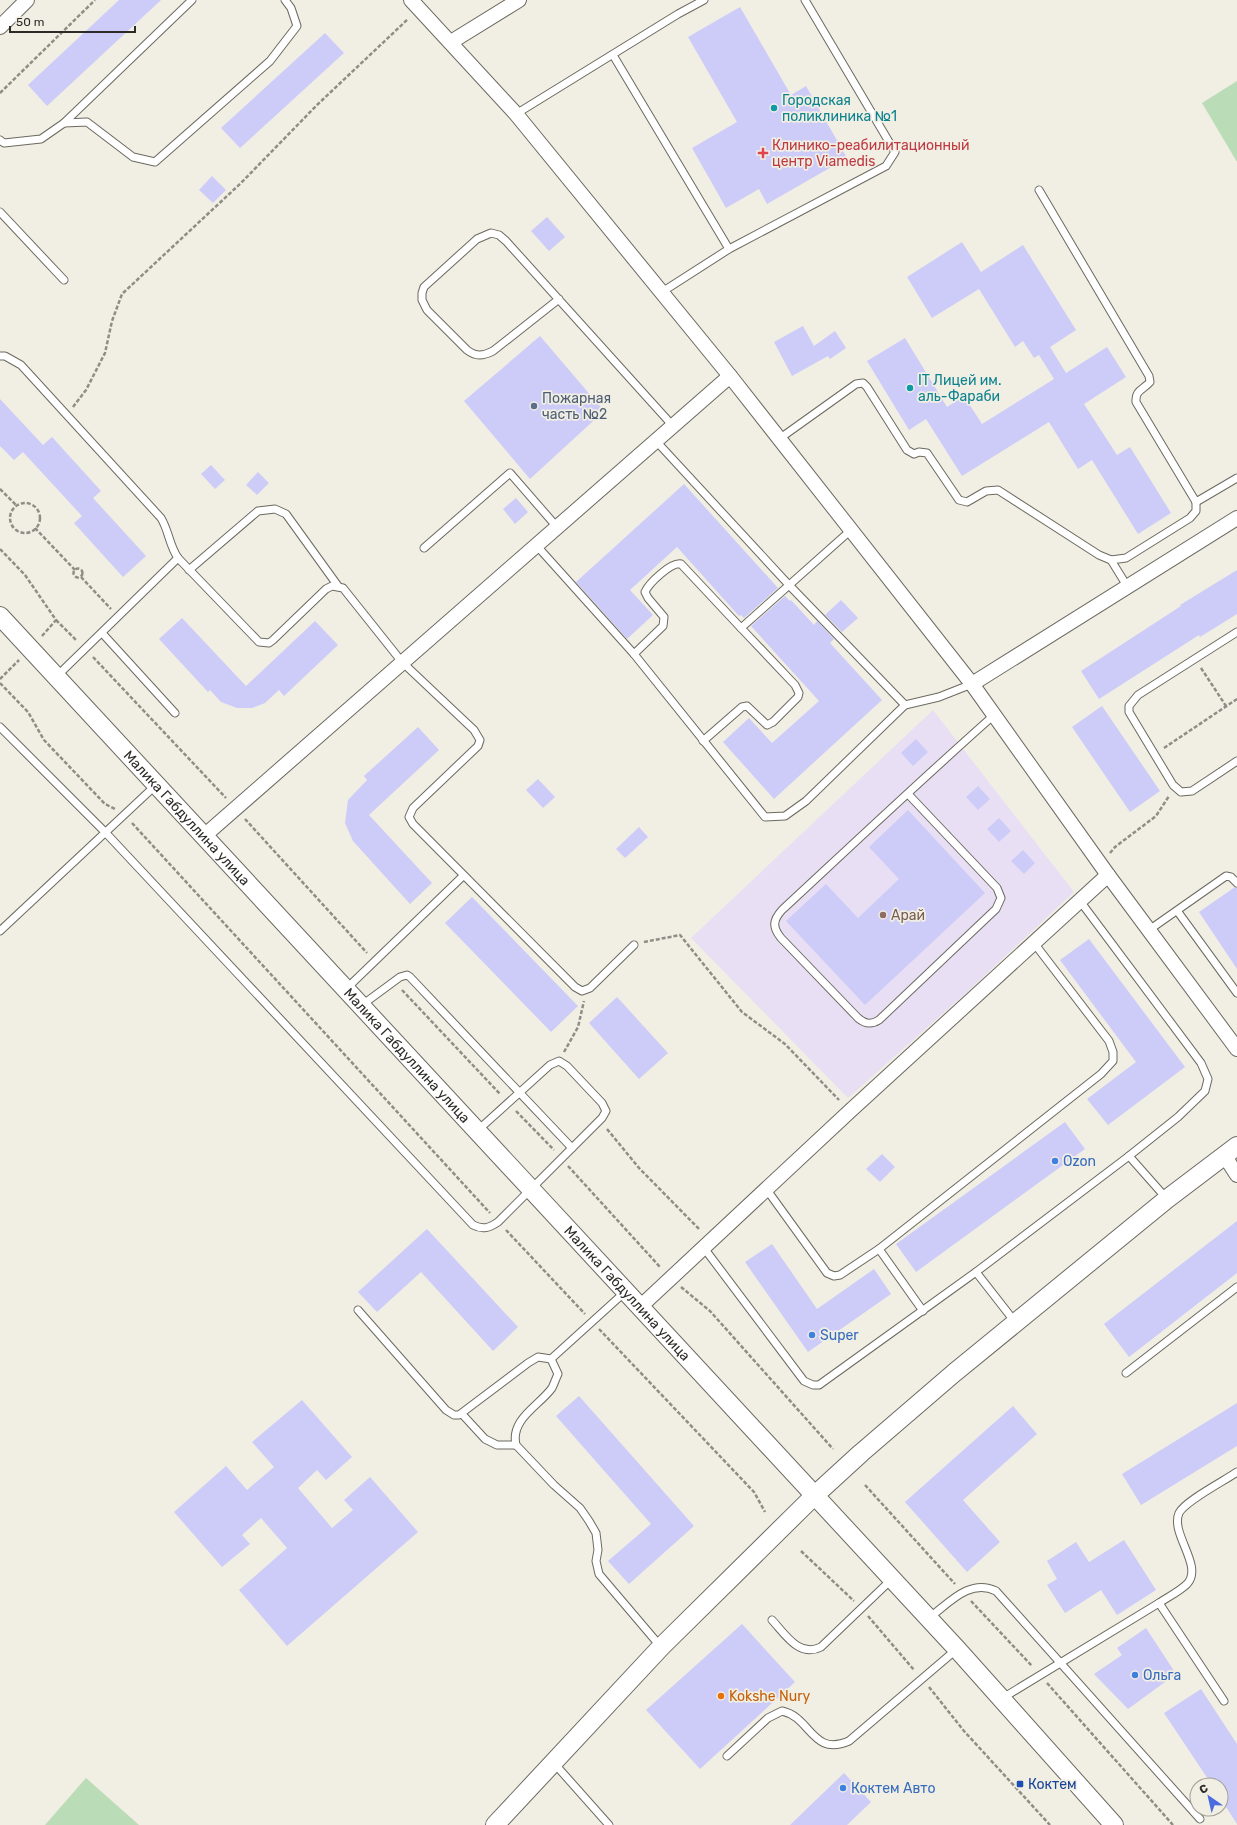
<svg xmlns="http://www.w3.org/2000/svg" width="1237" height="1825" viewBox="0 0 1237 1825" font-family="Rubik,sans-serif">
<rect width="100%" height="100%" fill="#f1eee3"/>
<!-- education -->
<path fill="#e9dff4" d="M933,710L1074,892L966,993L848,1098L691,938Z"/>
<!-- green -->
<g fill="#badcb6">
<path d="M1237,81V162L1202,103Z"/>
<path d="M86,1778L139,1825H45Z"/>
</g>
<!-- building -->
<g fill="#cdccf9">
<path d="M119,0H161L47,106L28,85Z"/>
<path d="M740,7L791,95L806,86L847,158L767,204L759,189L726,208L692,148L737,122L688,37Z"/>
<path d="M325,33L344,53L240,148L221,128Z"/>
<path d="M212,176L226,190L213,203L199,190Z"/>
<path d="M547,217L565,237L549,251L531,231Z"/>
<path d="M962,242L981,272L1023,245L1076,330L1050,347L1066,373L1107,347L1126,377L1084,404L1117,455L1130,447L1171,513L1138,534L1092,460L1078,469L1049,422L962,476L926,419L909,430L867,361L905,338L947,407L964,396L982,424L1054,379L1039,355L1034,358L1023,341L1015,347L979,289L932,318L907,277Z"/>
<path d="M803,326L814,346L835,331L846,348L830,359L828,356L792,376L774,342Z"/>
<path d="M540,336L604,411L530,479L464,401Z"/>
<path d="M0,399L43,445L52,437L101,491L93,498L146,556L123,577L74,523L82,516L23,452L14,460L0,446Z"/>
<path d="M211,465L225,480L215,489L201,474Z"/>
<path d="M258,472L269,483L257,495L246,485Z"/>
<path d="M684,484L778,588L744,618L741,615L739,616L677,547L630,590L653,615L627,639L576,582Z"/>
<path d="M516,498L528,512L515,524L503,509Z"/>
<path d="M1237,570V614L1200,637L1199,635L1099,699L1081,671L1181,606L1180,605Z"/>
<path d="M785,596L790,601L791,600L814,625L817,621L834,639L830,643L882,700L774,799L723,742L749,718L772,743L819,701L751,626Z"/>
<path d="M841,600L858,618L842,632L825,615Z"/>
<path d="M182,618L246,686L315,621L338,645L284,696L279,690L265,703L252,708H237L221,702L210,690L208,692L159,639Z"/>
<path d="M1102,706L1160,791L1130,812L1072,727Z"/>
<path d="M418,727L439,750L369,815L432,883L410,904L353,841L345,823L348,800L367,780L364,776Z"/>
<path d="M916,739L928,752L913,766L901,753Z"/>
<path d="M538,779L555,797L543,808L526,790Z"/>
<path d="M978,786L990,799L978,810L966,797Z"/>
<path d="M908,810L985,893L865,1005L786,921L826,884L858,918L899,879L869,847Z"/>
<path d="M999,818L1011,831L999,842L987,829Z"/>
<path d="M639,827L648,837L625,858L616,849Z"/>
<path d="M1023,850L1035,863L1024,874L1011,861Z"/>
<path d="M1235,887L1237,888V969L1199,912Z"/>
<path d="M472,897L578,1006L551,1032L445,923Z"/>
<path d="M1089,939L1185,1067L1108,1125L1087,1099L1136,1062L1060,960Z"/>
<path d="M617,997L668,1053L639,1079L589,1023Z"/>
<path d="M1065,1122L1085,1149L916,1272L896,1244Z"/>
<path d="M882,1154L895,1167L880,1182L866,1169Z"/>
<path d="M1237,1221V1273L1129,1357L1104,1324Z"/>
<path d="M427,1229L518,1327L493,1351L421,1272L377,1312L358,1292Z"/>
<path d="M772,1244L817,1309L874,1269L891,1294L808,1352L745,1262Z"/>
<path d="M579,1396L694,1526L629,1584L608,1561L651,1524L556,1416Z"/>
<path d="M302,1400L352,1457L326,1480L317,1470L298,1488L332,1528L353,1510L344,1500L370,1477L418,1532L287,1646L239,1590L287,1548L261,1518L242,1535L250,1544L222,1567L174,1512L226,1466L247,1490L274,1467L252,1442Z"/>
<path d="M1237,1403V1446L1141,1505L1122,1474Z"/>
<path d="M1013,1406L1037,1434L963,1500L1000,1542L967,1572L905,1502Z"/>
<path d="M1124,1540L1156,1590L1117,1615L1101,1590L1065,1613L1047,1585L1057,1579L1047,1561L1076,1542L1089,1562Z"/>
<path d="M742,1624L795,1682L700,1769L646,1710Z"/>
<path d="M1146,1628L1176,1674L1128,1709L1094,1674L1122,1655L1117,1648Z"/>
<path d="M1201,1689L1237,1744V1824L1221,1799V1785H1212L1164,1713Z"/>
<path d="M844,1773L871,1802L847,1825H790Z"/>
</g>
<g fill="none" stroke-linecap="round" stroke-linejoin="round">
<defs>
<g id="service">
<path d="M613,55L729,249"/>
<path d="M516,114L678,14L704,0"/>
<path d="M64,123L192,0"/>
<path d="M0,140L4,143L41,139L64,123L87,122L133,157L155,162L270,61L297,26L291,8L285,0"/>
<path d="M1039,190L1149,376L1150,382C1143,390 1135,390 1136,402L1196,502L1237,478"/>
<path d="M0,212L64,280"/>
<path d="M662,292L729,249L886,166L895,152L805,0"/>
<path d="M559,299L493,351C483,356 476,357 467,350L427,310L422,300V293L424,287L477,239L491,233L499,235L506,241L673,426"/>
<path d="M0,356H5L21,365L161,518C169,531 169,545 178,558L259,642L269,643L273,640L326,589L332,586L343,588L402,662L474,730L480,740L478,746L413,808L409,817L413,824L575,987L582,991L590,988L634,945"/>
<path d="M779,439L856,384L863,383L867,387L907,450L914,454L919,452L927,453L959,500L967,502L986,491L998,490L1099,555L1111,560L1126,558L1190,518L1196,511V502"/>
<path d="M656,441L789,585L905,705"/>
<path d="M537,546L634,654L765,817L785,816L806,801L905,705L939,697L972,684"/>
<path d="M424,548L510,473L557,527"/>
<path d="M1111,560L1127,586"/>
<path d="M189,570L258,511L275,509L286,514L338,586"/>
<path d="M1237,632L1138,695L1129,706V712L1173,785L1181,792L1192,791L1237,761"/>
<path d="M102,633L175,713"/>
<path d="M634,654L663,626L664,617L648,598L645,592C649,583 671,562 681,564L741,628L851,530"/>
<path d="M57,676L178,558"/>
<path d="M0,727L105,832L473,1225C483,1230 489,1228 498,1222L602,1118L606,1111L602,1103L567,1066L559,1061L550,1065L477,1131"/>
<path d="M703,741L742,707L747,706L767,725L773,722L798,697L799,693L795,685L741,628"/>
<path d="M908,794L997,888L1001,898L996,909L879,1020C871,1025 865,1024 858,1018L781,938C772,927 773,920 782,910C852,845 922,779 993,716"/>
<path d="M1080,901L1201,1063L1208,1079L1205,1091L1178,1117L1129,1156"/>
<path d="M1178,912L1237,993"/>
<path d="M1149,930L1226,876L1231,877L1237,883"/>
<path d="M0,931L156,785"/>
<path d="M346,989L463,876"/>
<path d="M362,1005L400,977L407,975L410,977L572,1148"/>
<path d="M767,1190L827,1273L834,1276L840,1275L879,1249L923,1311"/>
<path d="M704,1248L804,1381L813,1385H819L976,1272L1129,1156L1167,1199"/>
<path d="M879,1249L1101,1074L1113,1061V1052L1109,1041L1034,943"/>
<path d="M976,1272L1015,1322"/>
<path d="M358,1310L446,1410L454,1415H459L528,1363L538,1357L551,1359L625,1292"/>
<path d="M551,1359L558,1374C556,1378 554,1384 552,1388C539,1406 510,1419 516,1445L554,1485L580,1508L589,1521L596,1533L598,1550L596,1561L599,1574L661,1647"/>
<path d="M1126,1373L1237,1287"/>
<path d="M462,1414L485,1439L497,1445H516"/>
<path d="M1159,1603C1168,1597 1180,1591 1187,1584C1204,1566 1170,1534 1179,1513C1185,1501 1224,1481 1237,1472"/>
<path d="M929,1618C949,1603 970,1578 996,1591L1200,1819"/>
<path d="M772,1620C785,1634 799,1658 821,1647L892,1579"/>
<path d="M1001,1699L1159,1603L1224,1701"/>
<path d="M727,1756L768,1718L782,1711C811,1717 812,1757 849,1741L957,1649"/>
<path d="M553,1762L609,1825"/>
</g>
<g id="minor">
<path d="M411,0L516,114L730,376L972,684L1108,875L1237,1049"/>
<path d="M0,27L27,0"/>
<path d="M451,42L519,0"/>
<path d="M972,684L1237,518"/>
<path d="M204,836L730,376"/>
<path d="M1224,1155L1237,1175"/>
<path d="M640,1307L850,1111L1108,875"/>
</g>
<g id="tertiary">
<path id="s1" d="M0,616L957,1649L1114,1825"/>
<path d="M495,1825L661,1647L814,1496L861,1453L954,1373L1167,1199L1237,1146"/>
</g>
</defs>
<!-- service casing -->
<use href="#service" stroke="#6c6960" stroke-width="9"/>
<!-- minor casing -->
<use href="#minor" stroke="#6c6960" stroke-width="16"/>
<!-- tertiary casing -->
<use href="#tertiary" stroke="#6c6960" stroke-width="20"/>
<!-- path -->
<g stroke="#908d86" stroke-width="2.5" stroke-dasharray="4 2" stroke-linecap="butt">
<path d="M0,93L95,0"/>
<path d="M73,407L86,390L105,353L112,321L122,294L241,183L317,105L408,19"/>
<path d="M0,489L16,505"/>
<circle cx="25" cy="518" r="15"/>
<path d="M35,528L75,570"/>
<path d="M0,549L25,575L56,620L42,636"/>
<circle cx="78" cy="573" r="4.5"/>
<path d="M81,577L111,609"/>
<path d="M56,620L77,641"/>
<path d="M93,657L226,798"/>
<path d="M1201,668L1226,706"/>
<path d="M0,679L19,660"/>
<path d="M0,683L28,712L44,740L105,804L115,809"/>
<path d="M1164,748L1237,699"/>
<path d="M245,819L367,953"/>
<path d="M132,823L490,1213"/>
<path d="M1110,853L1115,847L1156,816L1169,796"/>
<path d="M644,942L680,935L742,1012L785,1044L839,1100"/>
<path d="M402,990L500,1094"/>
<path d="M564,1052L578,1027L584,1001"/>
<path d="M516,1111L554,1150"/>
<path d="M607,1129L639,1168L700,1230"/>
<path d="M568,1166L660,1267"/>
<path d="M506,1230L585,1314"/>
<path d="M681,1287L710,1311L833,1449"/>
<path d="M599,1329L754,1492L765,1512"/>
<path d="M865,1485L955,1584"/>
<path d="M801,1551L854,1601"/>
<path d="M971,1601L1032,1666"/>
<path d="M868,1616L914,1670"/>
<path d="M1047,1683L1173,1825"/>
<path d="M929,1687L964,1731L1050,1825"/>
</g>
<!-- service -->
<use href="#service" stroke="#fff" stroke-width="7"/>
<!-- minor -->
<use href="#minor" stroke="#fff" stroke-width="14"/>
<!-- tertiary -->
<use href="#tertiary" stroke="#fff" stroke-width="18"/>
</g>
<!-- markers -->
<g fill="#0f9aa8" stroke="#f1eee3" stroke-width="1.5">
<circle cx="774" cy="108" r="4"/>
<circle cx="910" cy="388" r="4"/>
</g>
<path fill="#e0444e" stroke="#f1eee3" stroke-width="1.5" d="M761 147h4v4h4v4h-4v4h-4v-4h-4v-4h4z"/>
<circle fill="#5c6f8a" stroke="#f1eee3" stroke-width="1.5" cx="534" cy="406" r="4"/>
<circle fill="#8d6e63" stroke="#f1eee3" stroke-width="1.5" cx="883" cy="915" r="4"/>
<g fill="#3f7fe0" stroke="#f1eee3" stroke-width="1.5">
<circle cx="1055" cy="1161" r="4"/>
<circle cx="812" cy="1335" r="4"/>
<circle cx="1135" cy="1675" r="4"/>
<circle cx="843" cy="1788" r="4"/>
</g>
<circle fill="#e8710a" stroke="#f1eee3" stroke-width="1.5" cx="721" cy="1696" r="4"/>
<rect fill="#1a4fb4" stroke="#f1eee3" stroke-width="1.5" x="1016" y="1780" width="8" height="8" rx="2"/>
<g text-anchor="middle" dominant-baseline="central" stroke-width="3.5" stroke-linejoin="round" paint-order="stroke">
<!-- culture labels -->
<g font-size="14" fill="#0d838f" stroke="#f1eee3" text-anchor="start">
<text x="782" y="100">Городская<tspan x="782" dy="16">поликлиника №1</tspan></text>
<text x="918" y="380">IT Лицей им.<tspan x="918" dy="16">аль-Фараби</tspan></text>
</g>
<!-- health labels -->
<g font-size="14" fill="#be3a42" stroke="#f1eee3" text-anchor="start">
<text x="772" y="145">Клинико-реабилитационный<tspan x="772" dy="16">центр Viamedis</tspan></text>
</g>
<!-- service labels -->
<g font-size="14" fill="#4e5e75" stroke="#f1eee3" text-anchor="start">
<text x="542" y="398">Пожарная<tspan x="542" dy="16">часть №2</tspan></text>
</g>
<!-- street labels -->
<g font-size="14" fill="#2d2b27" stroke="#f1eee3">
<text stroke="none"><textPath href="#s1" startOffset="275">Малика Габдуллина улица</textPath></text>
<text stroke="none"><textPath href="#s1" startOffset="599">Малика Габдуллина улица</textPath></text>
<text stroke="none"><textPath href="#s1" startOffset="923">Малика Габдуллина улица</textPath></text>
</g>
<!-- education labels -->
<g font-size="14" fill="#785e54" stroke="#f1eee3" text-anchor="start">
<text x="891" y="915">Арай</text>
</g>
<!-- shop labels -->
<g font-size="14" fill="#366cbe" stroke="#f1eee3" text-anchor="start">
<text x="1063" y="1161">Ozon</text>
<text x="820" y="1335">Super</text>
<text x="1143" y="1675">Ольга</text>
<text x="851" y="1788">Коктем Авто</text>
</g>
<!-- food labels -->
<g font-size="14" fill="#c56008" stroke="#f1eee3" text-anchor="start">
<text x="729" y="1696">Kokshe Nury</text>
</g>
<!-- transit labels -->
<g font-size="14" fill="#164399" stroke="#f1eee3" text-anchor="start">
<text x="1028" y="1784">Коктем</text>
</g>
</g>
<!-- north arrow -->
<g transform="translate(1209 1797) rotate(326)"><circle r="19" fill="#f1eee3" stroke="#a3a098"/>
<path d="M0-3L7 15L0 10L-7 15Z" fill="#4b6bdf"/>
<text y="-6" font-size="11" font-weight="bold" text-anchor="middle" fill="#2d2b27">С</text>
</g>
<!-- scale -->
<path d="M10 26v6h125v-6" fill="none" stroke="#2d2b27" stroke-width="2"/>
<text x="16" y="26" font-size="12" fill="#2d2b27" stroke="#f1eee3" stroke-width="3" paint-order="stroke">50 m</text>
</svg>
